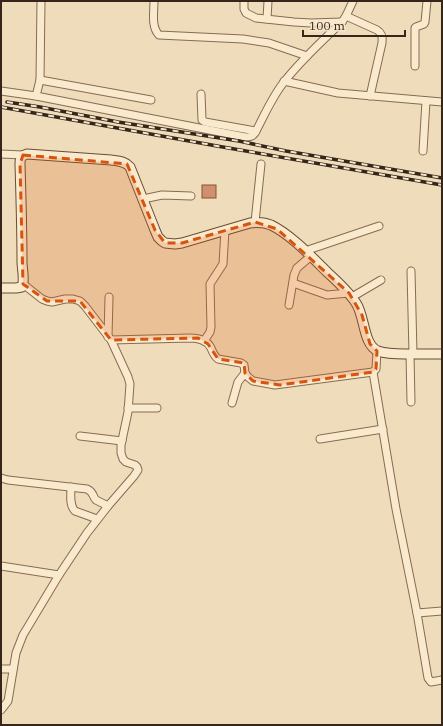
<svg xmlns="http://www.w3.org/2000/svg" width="443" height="726" viewBox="0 0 443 726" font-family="'IBM Plex Serif',serif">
<rect width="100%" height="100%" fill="#efdcba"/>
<!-- building -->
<rect fill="#d0906d" stroke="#875239" x="202" y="185" width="14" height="13"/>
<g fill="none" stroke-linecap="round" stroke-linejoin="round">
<defs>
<g id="street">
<path d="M154,1C154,12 151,27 159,35L243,39L269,43L307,56"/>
<path d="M244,1V9L246,13L256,18L294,22L311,23L342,22"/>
<path d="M346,16L377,30C382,33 383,37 382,43L370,96"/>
<path d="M267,19L268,1"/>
<path d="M415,66V28L416,27L424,24L425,22L427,1"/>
<path d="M40,80L151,100"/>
<path d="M284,81L338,93L442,102"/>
<path d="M1,91L36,96L245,137C249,137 252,137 255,133C264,116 272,97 284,82C301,60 322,41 342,22L346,16L353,1"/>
<path d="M201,94L202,120L205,122L256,131"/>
<path d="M36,96L40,80L41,1"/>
<path d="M423,151L426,101"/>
<path d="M1,154L23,155"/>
<path d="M143,199L162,195L191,196"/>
<path d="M255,222L261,164"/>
<path d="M305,251L379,226"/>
<path d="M411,271L413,354"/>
<path d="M293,283L327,295L349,293"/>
<path d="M352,297L381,280"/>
<path d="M289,305L294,275L297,268L311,256"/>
<path d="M108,337L109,297"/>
<path d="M111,340L190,338C198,338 207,340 211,348C213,353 214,356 218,359L241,363L244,365L245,373L248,377L253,381L275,385L373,372L376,369L377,351"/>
<path d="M204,341L210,332L211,327L210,284L223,264L225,230"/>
<path d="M410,354L411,402"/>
<path d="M373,372L396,509L417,613L428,678L431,682L442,680"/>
<path d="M232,403L238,382L245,373"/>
<path d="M128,408H157"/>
<path d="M80,436L122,441"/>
<path d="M320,439L383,429"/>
<path d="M1,478L8,480L87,489C94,492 92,496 96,500L108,506"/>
<path d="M71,487C71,495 69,505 75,511L97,519"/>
<path d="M1,566L59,575"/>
<path d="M417,613L442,611"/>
<path d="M1,669H13"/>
<path d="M1,710L8,701L16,653L23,635L59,575L87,533L108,506L134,476L138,470L137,467L135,465L126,462L123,459L121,453V445L128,412L130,384L128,377L111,340L85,306L80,301L73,299H65L52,302L47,301L42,299L23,284"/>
</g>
<path id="secondary" d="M1,288H16L22,287C25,280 22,269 22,262C22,229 21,197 20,164C20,158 21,156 27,154L111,160C118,161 125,161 130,167L155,230L158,237L162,241L165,243L175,244L182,243L250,223C257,222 264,222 271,225C290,234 312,257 327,272C337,281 348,291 356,303C365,316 363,345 378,351C387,354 397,354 405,354C418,354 430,354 442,354"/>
</defs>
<!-- street casing -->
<use href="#street" stroke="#876b54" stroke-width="9"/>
<!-- secondary casing -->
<use href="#secondary" stroke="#684c37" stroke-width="11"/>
<!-- street -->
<use href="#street" stroke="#faeacd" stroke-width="7"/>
<!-- secondary -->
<use href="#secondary" stroke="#faeacd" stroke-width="9"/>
<defs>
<g id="rail">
<path d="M7,102L40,107L118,122L239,141L286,151L442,178"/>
<path d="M1,107L217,146L442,185"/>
</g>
</defs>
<!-- rail casing -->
<use href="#rail" stroke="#35251a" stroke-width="3.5"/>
<!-- rail -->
<use href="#rail" stroke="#f7e7ca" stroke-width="2" stroke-dasharray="6" stroke-linecap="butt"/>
</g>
<!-- marked area -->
<path fill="#d6540d" fill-opacity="0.2" stroke="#d6540d" stroke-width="3" stroke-dasharray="8 5" stroke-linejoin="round" d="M23,155L127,164L155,230L165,243H182L255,222L277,229L349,293L362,315L370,344L377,351L376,369L373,372L280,385L253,381L245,373L244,363L218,359L208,344L198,338L111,340L80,301H47L23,284L20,164Z"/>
<!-- border -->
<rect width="443" height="726" fill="none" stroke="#35251a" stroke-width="4"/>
<!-- scale -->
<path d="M303 30v6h102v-6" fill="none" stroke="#35251a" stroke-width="2"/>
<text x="309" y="30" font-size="12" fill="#35251a" stroke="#f7e7ca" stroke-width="3" paint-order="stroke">100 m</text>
</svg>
